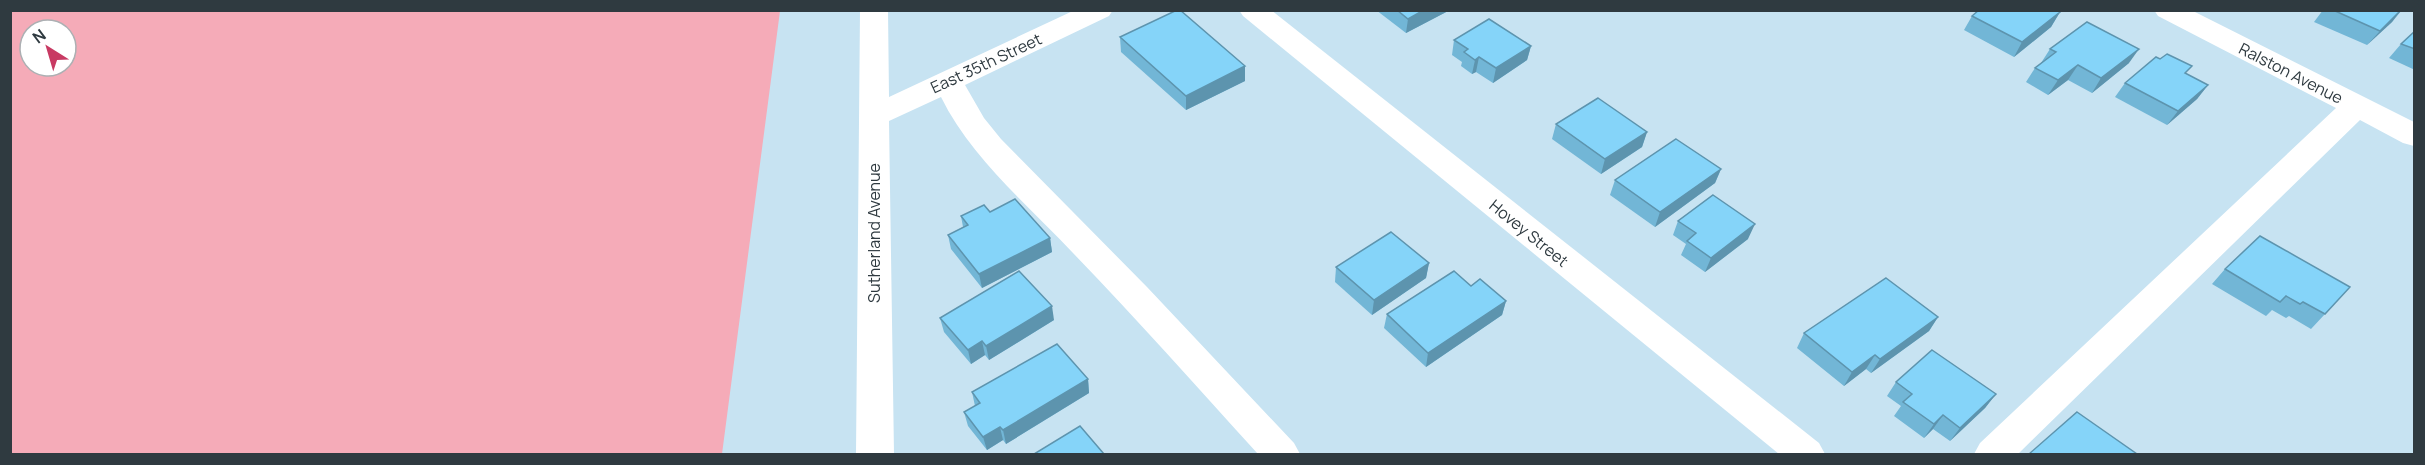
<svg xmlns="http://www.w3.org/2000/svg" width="2425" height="465" viewBox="0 0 2425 465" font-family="Manrope,sans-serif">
<rect width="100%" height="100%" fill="#c7e3f2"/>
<!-- green -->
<path fill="#f5abb8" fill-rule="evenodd" d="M10,11H780L722,454H11ZM30,30H66V66H30Z"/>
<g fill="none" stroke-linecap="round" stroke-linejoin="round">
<!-- minor -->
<g fill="#fff" fill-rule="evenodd">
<path d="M860,10H888L889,97L1075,10H1113L1109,16L965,85L984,118L1001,139L1147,287L1294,443L1300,454H1258C1197,387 1136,318 1073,253C1027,204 971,158 941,97L889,121L894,454H856Z"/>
<path d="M1239,10H1271L1819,443L1825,454H1779L1243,16Z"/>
<path d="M2154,10H2191L2414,122V146L2403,143L2360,120L2018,454H1974L1980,443L2336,108L2158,16Z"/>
</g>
</g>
<!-- wall -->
<g fill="#72b6d6">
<path d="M1376,10H1450L1406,33Z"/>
<path d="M1973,10H2057L2060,12L2051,27L2014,57L1964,30L1972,16L1976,12Z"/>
<path d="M2323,10H2402L2392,22L2367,45L2314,22Z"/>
<path d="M2415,31V70L2389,58L2401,44Z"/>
<path d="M1120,37L1245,66V81L1186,110L1121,52Z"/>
<path d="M1454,40L1531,46L1527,60L1493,83L1476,72L1472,74L1461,66L1462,62L1452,55Z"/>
<path d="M2050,49L2129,63L2092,93L2068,80L2048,95L2026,82L2035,68L2041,63Z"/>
<path d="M2186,74L2208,85L2197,99L2167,125L2115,97L2125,83Z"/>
<path d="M1556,124L1647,132L1642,147L1601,174L1552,139Z"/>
<path d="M1721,169L1715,183L1655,227L1610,195L1615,180Z"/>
<path d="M990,212L1050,238L1052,252L982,288L951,249L948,235L963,227L961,216Z"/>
<path d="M1678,221L1748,239L1705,272L1681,255L1686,244L1673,235Z"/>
<path d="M2260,236L2325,314L2311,329L2289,316L2286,318L2272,310L2266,316L2212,284L2225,269Z"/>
<path d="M1429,263L1426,278L1372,315L1335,282L1336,267Z"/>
<path d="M1471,286L1506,301L1502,315L1426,367L1384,328L1387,314Z"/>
<path d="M1938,317L1929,331L1871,373L1866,369L1844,386L1797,348L1804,333Z"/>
<path d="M940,318L1054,320L989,360L985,355L971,364L944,332Z"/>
<path d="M1088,379L1089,393L1006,444L1003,440L987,450L968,426L964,412L975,406L972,392Z"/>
<path d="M1896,382L1996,394L1985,408L1950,441L1933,429L1924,438L1894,416L1901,406L1887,396Z"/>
</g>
<!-- shaded-wall -->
<g fill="#5d94ae">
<path d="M1424,10H1450L1406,33L1408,19Z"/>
<path d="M2401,10L2392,22L2367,45L2380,31Z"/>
<path d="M2060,12L2051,27L2014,57L2022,42Z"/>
<path d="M1531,46L1527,60L1493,83L1496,68Z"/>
<path d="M2139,49L2129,63L2092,93L2101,78Z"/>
<path d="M1479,57L1476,72L1472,74L1475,60Z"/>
<path d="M2078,65L2068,80L2048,95L2058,80Z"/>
<path d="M1245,66V81L1186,110V96Z"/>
<path d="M2208,85L2197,99L2167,125L2178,111Z"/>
<path d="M1647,132L1642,147L1601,174L1605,159Z"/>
<path d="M1721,169L1715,183L1655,227L1660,212Z"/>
<path d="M1755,224L1748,239L1705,272L1711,258Z"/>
<path d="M1050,238L1052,252L982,288L979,274Z"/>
<path d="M1429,263L1426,278L1372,315L1374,300Z"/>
<path d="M1506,301L1502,315L1426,367L1428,353Z"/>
<path d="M1052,306L1054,320L989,360L986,346Z"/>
<path d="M1938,317L1929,331L1871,373L1880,359Z"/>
<path d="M982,341L985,355L971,364L968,350Z"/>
<path d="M1875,355L1866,369L1844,386L1852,372Z"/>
<path d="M1088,379L1089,393L1006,444L1003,430Z"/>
<path d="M1996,394L1985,408L1950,441L1960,428Z"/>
<path d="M1943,415L1933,429L1924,438L1934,424Z"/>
<path d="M1000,427L1003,440L987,450L983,437Z"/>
</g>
<!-- building -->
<g fill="#85d4f9" stroke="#5d94ae" stroke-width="1.5">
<path d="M1177,10H1180L1245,66L1186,96L1120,37Z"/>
<path d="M1397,10H1424L1408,19Z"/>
<path d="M1979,10H2057L2060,12L2022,42L1972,16Z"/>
<path d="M2333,10H2401L2380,31Z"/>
<path d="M1489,19L1531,46L1496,68L1479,57L1475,60L1464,52L1468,49L1454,40Z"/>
<path d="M2087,22L2139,49L2101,78L2078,65L2058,80L2035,68L2056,52L2050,49Z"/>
<path d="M2415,31V49L2401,44Z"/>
<path d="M2167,54L2192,66L2185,73L2208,85L2178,111L2125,83L2156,57L2160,59Z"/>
<path d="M1598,98L1647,132L1605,159L1556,124Z"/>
<path d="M1676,139L1721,169L1660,212L1615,180Z"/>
<path d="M1713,195L1755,224L1711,258L1687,241L1696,233L1678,221Z"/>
<path d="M1015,199L1050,238L979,274L948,235L968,225L961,216L984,205L990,212Z"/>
<path d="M1391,232L1429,263L1374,300L1336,267Z"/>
<path d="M2260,236L2350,287L2325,314L2303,302L2300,304L2286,296L2280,302L2225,269Z"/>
<path d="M1019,271L1052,306L986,346L982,341L968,350L940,318Z"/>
<path d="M1454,271L1471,286L1480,279L1506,301L1428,353L1387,314Z"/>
<path d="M1886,278L1938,317L1880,359L1875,355L1852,372L1804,333Z"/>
<path d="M1057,344L1088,379L1003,430L1000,427L983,437L964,412L980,403L972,392Z"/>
<path d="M1932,350L1996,394L1960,428L1943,415L1934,424L1903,402L1912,394L1896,382Z"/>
<path d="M2077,412L2137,454H2029Z"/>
<path d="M1080,426L1104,454H1034Z"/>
</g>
<g text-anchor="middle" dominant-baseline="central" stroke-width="4.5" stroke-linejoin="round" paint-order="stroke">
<!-- street labels -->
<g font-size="16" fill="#2f3a40" stroke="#fff">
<text transform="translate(986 63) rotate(-25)">East 35th Street</text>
<text transform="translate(2291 73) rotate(27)">Ralston Avenue</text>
<text transform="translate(874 233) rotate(-90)">Sutherland Avenue</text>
<text transform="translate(1529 233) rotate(39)">Hovey Street</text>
</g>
</g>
<!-- border -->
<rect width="2425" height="465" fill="none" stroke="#2f3a40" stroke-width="24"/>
<!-- north arrow -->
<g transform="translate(48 48) rotate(323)"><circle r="28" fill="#ffffff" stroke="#acb0b3" stroke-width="1.5"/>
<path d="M0-4.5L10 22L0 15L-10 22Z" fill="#c83a63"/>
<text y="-9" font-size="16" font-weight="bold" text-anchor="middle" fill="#2f3a40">N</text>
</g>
</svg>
